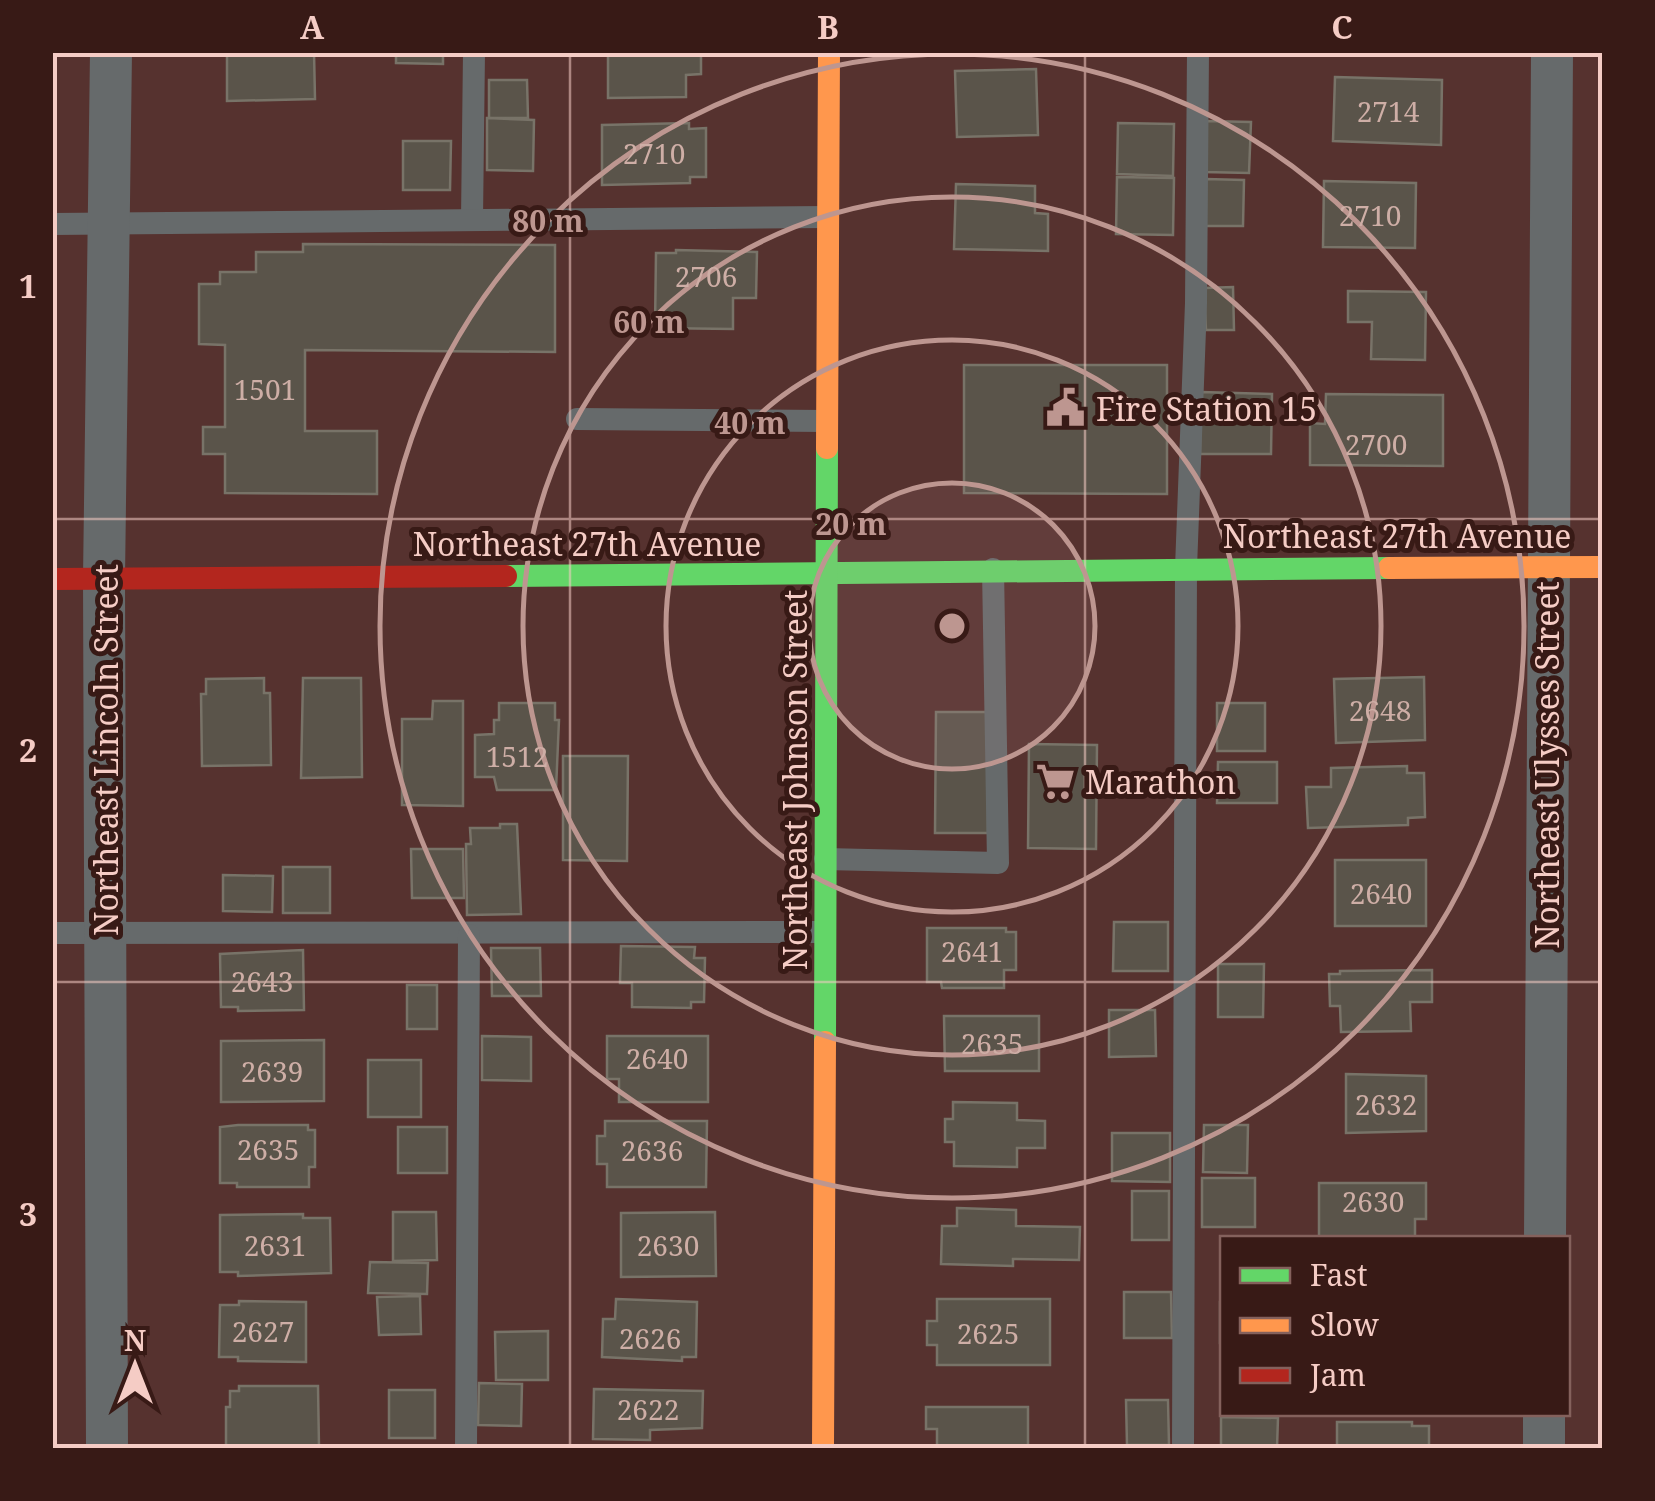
<svg xmlns="http://www.w3.org/2000/svg" width="1655" height="1501" viewBox="0 0 1655 1501" font-family="'Noto Serif',serif">
<rect width="100%" height="100%" fill="#56322f"/>
<!-- building -->
<g fill="#5a544a" stroke="#787368" stroke-width="2.5">
<path d="M227,52H314L315,99L227,101Z"/>
<path d="M396,52H443V64L396,63Z"/>
<path d="M608,52H701V74L686,75V97L608,98Z"/>
<path d="M1036,69L1038,135L957,137L955,71Z"/>
<path d="M1335,77L1442,80L1441,145L1333,141Z"/>
<path d="M489,80H527L528,118H489Z"/>
<path d="M487,118L534,120L533,171L487,170Z"/>
<path d="M1206,121L1251,122L1249,173L1204,172Z"/>
<path d="M689,123V129L706,128V177H690V183L602,185V125Z"/>
<path d="M1118,123L1174,124L1173,176L1117,174Z"/>
<path d="M403,141H451L450,190H403Z"/>
<path d="M1117,177L1174,178L1173,235L1116,234Z"/>
<path d="M1205,179L1244,180L1243,226H1204Z"/>
<path d="M1324,181L1416,183L1415,248L1323,247Z"/>
<path d="M956,184L1035,186V213L1048,214V251L954,249Z"/>
<path d="M303,244L555,245V352L305,350V431H377V494L225,493V454H203V427H225V345L199,344V284H220V272H256V252H303Z"/>
<path d="M676,250L757,252L756,298H733V329L655,328L656,253H676Z"/>
<path d="M1233,287L1234,330H1206L1204,288Z"/>
<path d="M1348,291L1426,292L1425,360L1371,359L1372,322H1348Z"/>
<path d="M964,365H1167V494L964,493Z"/>
<path d="M1201,392L1272,394L1271,454H1200Z"/>
<path d="M1326,394L1443,395V466L1310,465V423L1325,424Z"/>
<path d="M1424,677L1425,740L1336,743L1334,679Z"/>
<path d="M264,678V693H270L271,765L202,766L201,694H206V679Z"/>
<path d="M303,678H361L362,777L301,778Z"/>
<path d="M433,701H463V806L402,805V719H432Z"/>
<path d="M499,703H555V720H559L556,790H497L494,777H475V735L494,734V720H499Z"/>
<rect x="1217" y="703" width="48" height="48"/>
<path d="M936,712H988V833H935Z"/>
<path d="M1029,744L1097,745L1096,849L1028,848Z"/>
<path d="M563,756H628L627,861L563,860Z"/>
<path d="M1218,762H1277V803H1217Z"/>
<path d="M1407,766V773H1424L1425,817L1408,818V825L1308,828L1306,787H1331V768Z"/>
<path d="M500,824H517L521,914L467,915L466,844H471L470,828H500Z"/>
<path d="M411,849H463L464,898H412Z"/>
<rect x="1335" y="860" width="91" height="66"/>
<rect x="283" y="867" width="47" height="46"/>
<path d="M223,875L273,876L272,912L223,911Z"/>
<path d="M1114,922H1168V971H1113Z"/>
<path d="M927,928H1006V932H1016V970H1004V988H942L941,982H927Z"/>
<path d="M621,946L695,947L694,958H705L704,1002H691V1008L632,1007V983H620Z"/>
<path d="M491,948H540L541,996H492Z"/>
<path d="M303,950L304,1010L238,1011V1007H221L220,954Z"/>
<path d="M1218,964H1264L1263,1017H1218Z"/>
<path d="M1432,970V1002H1410L1411,1031L1341,1032L1340,1006H1330L1329,974H1340V971Z"/>
<rect x="407" y="985" width="30" height="44"/>
<path d="M1109,1010H1155L1156,1056L1109,1057Z"/>
<path d="M944,1016H1039V1071H945Z"/>
<path d="M482,1036L531,1037V1081L482,1080Z"/>
<path d="M607,1036H708V1102H619V1079H607Z"/>
<path d="M324,1040V1101L221,1102V1041Z"/>
<rect x="368" y="1060" width="53" height="57"/>
<path d="M1346,1074L1426,1076V1131L1346,1133Z"/>
<path d="M953,1102L1017,1103V1120L1045,1121V1148H1017V1167L954,1166V1142H945V1119H953Z"/>
<path d="M605,1121H707L706,1187H607V1164H597V1136H605Z"/>
<path d="M238,1125H308V1130H315V1167H309V1187H237V1183H220V1127Z"/>
<path d="M1204,1125H1248L1247,1173L1203,1172Z"/>
<rect x="398" y="1127" width="49" height="46"/>
<path d="M1112,1133H1170V1182L1112,1181Z"/>
<rect x="1202" y="1178" width="53" height="49"/>
<path d="M1319,1183H1426V1219H1415V1238H1319Z"/>
<rect x="1132" y="1191" width="37" height="49"/>
<path d="M957,1208L1016,1210V1226L1080,1227L1079,1260L1013,1259V1266L941,1264L942,1226H957Z"/>
<path d="M393,1212H436L437,1260L393,1261Z"/>
<path d="M715,1212L716,1276L621,1277V1213Z"/>
<path d="M303,1214V1218H330L331,1273L238,1276V1272H220V1215Z"/>
<path d="M370,1262L428,1263L427,1294L368,1293Z"/>
<path d="M1124,1292H1171L1172,1338H1124Z"/>
<path d="M420,1296L421,1334L379,1335L377,1297Z"/>
<path d="M616,1299L697,1302L696,1357H682V1361L602,1357L603,1319H615Z"/>
<path d="M937,1299H1050V1365H937V1345H927V1321H937Z"/>
<path d="M239,1301L306,1302V1362L238,1361V1357H219L220,1305H239Z"/>
<rect x="1220" y="1302" width="2" height="41"/>
<path d="M548,1331V1380H496L495,1332Z"/>
<path d="M479,1383L522,1384L521,1426L478,1425Z"/>
<path d="M239,1386H318L319,1447L226,1448V1407H230V1391H239Z"/>
<path d="M594,1389L703,1391L702,1428L650,1430V1440L593,1439Z"/>
<rect x="389" y="1390" width="46" height="48"/>
<path d="M1126,1400H1168L1169,1445H1127Z"/>
<path d="M926,1407H1028V1448H937V1429H926Z"/>
<path d="M1221,1417L1278,1418L1277,1448H1221Z"/>
<path d="M1337,1422H1412V1426H1429V1448H1337Z"/>
</g>
<g fill="none" stroke-linecap="round" stroke-linejoin="round">
<!-- lane -->
<g stroke="#666a6b" stroke-width="22">
<path d="M472,219L474,52"/>
<path d="M52,224L827,217"/>
<path d="M577,419L826,421"/>
<path d="M825,859L998,863L993,569"/>
<path d="M52,933L825,932"/>
<path d="M466,1448L469,935"/>
<path d="M1183,1448L1186,568L1196,303L1198,52"/>
</g>
<!-- street -->
<g stroke="#666a6b" stroke-width="42">
<path d="M1545,1238L1552,52"/>
<path d="M107,1448L104,578L111,52"/>
<path d="M1544,1448V1414"/>
</g>
<!-- fast -->
<g stroke="#63d668" stroke-width="22">
<path d="M506,576C800,575 1095,569 1389,568"/>
<path d="M825,1042L827,448"/>
</g>
<!-- slow -->
<g stroke="#ff974d" stroke-width="22">
<path d="M827,448L829,52"/>
<path d="M1389,568L1602,567"/>
<path d="M823,1448L825,1042"/>
</g>
<!-- jam -->
<path stroke="#b3261e" stroke-width="22" d="M52,579L506,576"/>
</g>
<!-- grid -->
<path fill="none" stroke="#f5ccc5" stroke-width="2.5" stroke-opacity="0.55" d="M570,52V1448M1085,52V1448M52,519H1602M52,982H1602"/>
<!-- distance rings -->
<circle cx="952" cy="626" r="143" fill="#bd9690" fill-opacity=".12"/>
<g fill="none" stroke="#bd9690" stroke-width="5">
<circle cx="952" cy="626" r="143"/>
<circle cx="952" cy="626" r="286"/>
<circle cx="952" cy="626" r="429"/>
<circle cx="952" cy="626" r="572"/>
</g>
<!-- icons -->
<defs>
<symbol id="civic-bare" viewBox="-9 -9 18 18"><path d="M-.6-6.5H3V-4.5H.6V-3L4-1V1h2V6H-6V1h2V-1L-.6-3ZM-1.2 2.5V6h2.4V2.5Z" fill="#bd9690" stroke="#381a16" stroke-width="2.5" paint-order="stroke"/></symbol>
<symbol id="supermarket-bare" viewBox="-9 -9 18 18"><path d="M-6-5.5h2.5l.6 2H6L4.5 2H-2.5L-4.4-4H-6ZM-1.5 3.2a1.3 1.3 0 1 0 .1 0ZM3 3.2a1.3 1.3 0 1 0 .1 0Z" fill="#bd9690" stroke="#381a16" stroke-width="2.5" paint-order="stroke"/></symbol>
</defs>
<g fill-rule="evenodd">
<use href="#civic-bare" x="1038" y="380" width="55" height="55"/>
<use href="#supermarket-bare" x="1028" y="754" width="55" height="55"/>
</g>
<g text-anchor="middle" dominant-baseline="central" stroke-width="10" stroke-linejoin="round" paint-order="stroke">
<!-- number labels -->
<g font-size="28" fill="#ceaea6">
<text x="1388" y="111">2714</text>
<text x="654" y="153">2710</text>
<text x="1370" y="215">2710</text>
<text x="706" y="276">2706</text>
<text x="265" y="389">1501</text>
<text x="1376" y="444">2700</text>
<text x="1380" y="710">2648</text>
<text x="517" y="756">1512</text>
<text x="1381" y="893">2640</text>
<text x="972" y="951">2641</text>
<text x="262" y="981">2643</text>
<text x="992" y="1043">2635</text>
<text x="657" y="1058">2640</text>
<text x="272" y="1071">2639</text>
<text x="1386" y="1104">2632</text>
<text x="268" y="1149">2635</text>
<text x="652" y="1150">2636</text>
<text x="1373" y="1201">2630</text>
<text x="275" y="1245">2631</text>
<text x="668" y="1245">2630</text>
<text x="263" y="1331">2627</text>
<text x="988" y="1333">2625</text>
<text x="650" y="1338">2626</text>
<text x="648" y="1409">2622</text>
</g>
<!-- poi labels -->
<g font-size="32" fill="#f5ccc5" stroke="#381a16" text-anchor="start">
<text x="1096" y="408">Fire Station 15</text>
<text x="1085" y="781">Marathon</text>
</g>
<!-- street labels -->
<g font-size="32" fill="#f5ccc5" stroke="#381a16">
<text x="1397" y="535">Northeast 27th Avenue</text>
<text x="587" y="543">Northeast 27th Avenue</text>
<text transform="translate(105 750) rotate(-90)">Northeast Lincoln Street</text>
<text transform="translate(1546 765) rotate(-90)">Northeast Ulysses Street</text>
<text transform="translate(794 780) rotate(-90)">Northeast Johnson Street</text>
</g>
</g>
<circle cx="952" cy="626" r="15" fill="#bd9690" stroke="#381a16" stroke-width="5"/>
<g font-size="30" text-anchor="middle" font-weight="bold" fill="#bd9690" stroke="#381a16" stroke-width="10" stroke-linejoin="round" paint-order="stroke">
<text x="548" y="232">80 m</text>
<text x="649" y="333">60 m</text>
<text x="750" y="434">40 m</text>
<text x="851" y="535">20 m</text>
</g>
<!-- border -->
<rect width="1655" height="1501" fill="none" stroke="#381a16" stroke-width="110"/>
<!-- legend -->
<rect x="1220" y="1236" width="350" height="180" fill="#381a16" stroke="#84615c" stroke-width="2.5"/>
<rect x="1240" y="1268" width="50" height="15" fill="#63d668" stroke="#84615c" stroke-width="2.5"/>
<text x="1310" y="1286" font-size="30" fill="#f5ccc5">Fast</text>
<rect x="1240" y="1318" width="50" height="15" fill="#ff974d" stroke="#84615c" stroke-width="2.5"/>
<text x="1310" y="1336" font-size="30" fill="#f5ccc5">Slow</text>
<rect x="1240" y="1368" width="50" height="15" fill="#b3261e" stroke="#84615c" stroke-width="2.5"/>
<text x="1310" y="1386" font-size="30" fill="#f5ccc5">Jam</text>
<!-- north arrow -->
<g transform="translate(135 1366)" stroke="#381a16" stroke-width="8" paint-order="stroke">
<path d="M0-8L18 38L0 25L-18 38Z" fill="#f5ccc5"/>
<text y="-15" font-size="28" font-weight="bold" text-anchor="middle" fill="#f5ccc5">N</text>
</g>
<rect x="55" y="55" width="1545" height="1391" fill="none" stroke="#f5ccc5" stroke-width="4"/>
<g font-size="32" text-anchor="middle" font-weight="bold" fill="#f5ccc5">
<text x="312" y="39">A</text>
<text x="828" y="39">B</text>
<text x="1342" y="39">C</text>
<text x="28" y="298">1</text>
<text x="28" y="762">2</text>
<text x="28" y="1226">3</text>
</g>
</svg>
